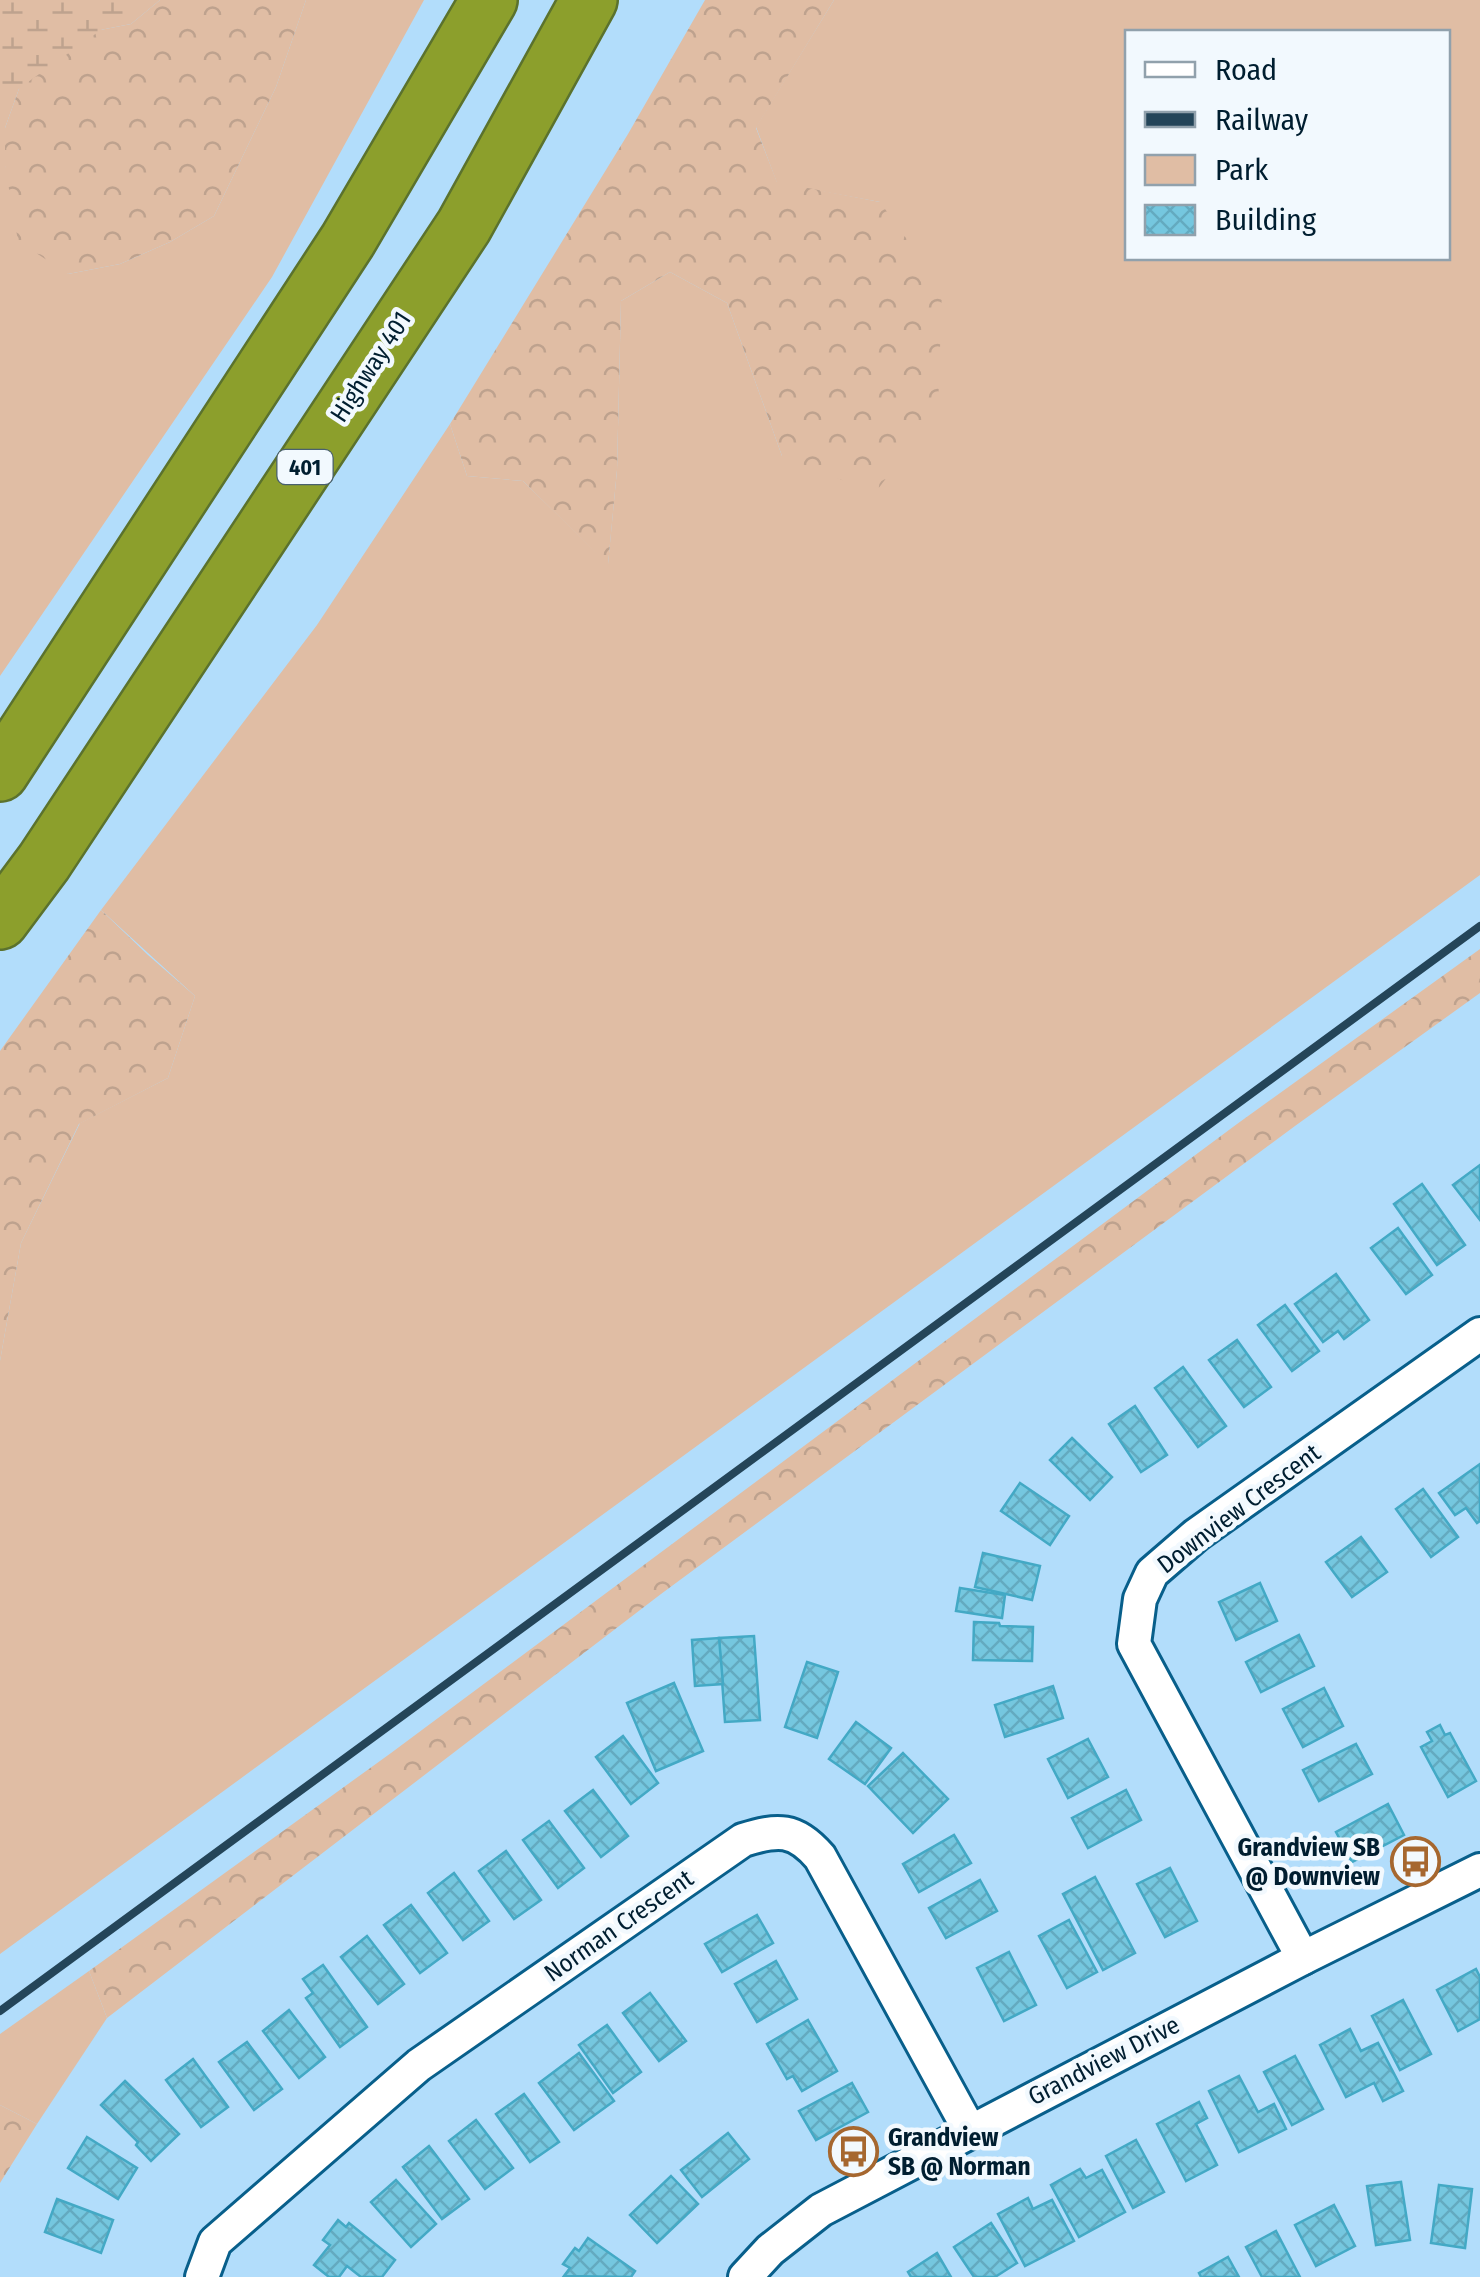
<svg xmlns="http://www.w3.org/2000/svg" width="1480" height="2277" viewBox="0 0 1480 2277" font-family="'Fira Sans Condensed',sans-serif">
<defs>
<pattern id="forest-crowns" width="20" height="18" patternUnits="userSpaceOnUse" patternTransform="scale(2.5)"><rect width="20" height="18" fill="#e0bda4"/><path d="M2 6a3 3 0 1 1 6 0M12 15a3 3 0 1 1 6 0" fill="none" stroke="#bea28e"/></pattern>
<pattern id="wetland-marsh" width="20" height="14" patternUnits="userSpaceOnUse" patternTransform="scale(2.5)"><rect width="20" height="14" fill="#e0bda4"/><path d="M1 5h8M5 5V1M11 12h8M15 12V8" fill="none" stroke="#bea28e"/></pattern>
<pattern id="building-cross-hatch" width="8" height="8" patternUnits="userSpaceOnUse" patternTransform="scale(2.5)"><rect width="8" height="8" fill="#75c7df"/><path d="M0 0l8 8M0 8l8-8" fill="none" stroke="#63aac0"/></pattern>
</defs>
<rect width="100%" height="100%" fill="#b2ddfb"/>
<!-- green -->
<g fill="#e0bda4" fill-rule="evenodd">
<path d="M0,0H160L131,24L64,37L26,69L5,128V166L68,274L120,264L170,242L214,216L276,87L306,0H424L272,277L0,676Z"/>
<path d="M834,0H1480V875L0,1954V1361L21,1243L80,1123L168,1078L195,996L101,910L317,625L450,424L467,476L523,481L608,564L617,470L621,301L670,272L727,303L782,456L880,202L777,183L756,127ZM1128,32H1448V258H1128Z"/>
<path d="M89,1971L107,2018L37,2124L0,2105V2034Z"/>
</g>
<!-- forest -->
<g fill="url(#forest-crowns)">
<path d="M160,0H306L276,87L214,216L170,242L120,264L68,274L18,241L5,166V128L26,69L64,37L131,24Z"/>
<path d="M705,0H834L756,128L777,182L880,202L942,288L938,409L875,493L782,456L727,303L670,272L621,301L617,470L608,565L523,481L467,476L450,424L628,134Z"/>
<path d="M101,910L148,955L195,996L168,1078L79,1124L21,1243L0,1361V1051Z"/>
<path d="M1480,949V993L1295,1126L661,1594L107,2018L89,1971L391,1753L1237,1124Z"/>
<path d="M0,2105L37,2124L0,2183Z"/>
</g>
<!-- wetland -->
<path fill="url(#wetland-marsh)" d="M0,0H143L0,102Z"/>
<!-- building -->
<g fill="url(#building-cross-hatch)" stroke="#43a9c5" stroke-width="2.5">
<path d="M1480,1165V1220L1453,1185Z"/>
<path d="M1422,1184L1465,1245L1437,1265L1394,1204Z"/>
<path d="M1398,1228L1432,1275L1406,1294L1371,1248Z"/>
<path d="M1336,1274L1369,1320L1344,1339L1338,1331L1323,1342L1295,1304Z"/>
<path d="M1285,1305L1319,1351L1292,1371L1258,1325Z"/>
<path d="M1237,1340L1271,1387L1244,1407L1209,1360Z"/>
<path d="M1183,1367L1226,1426L1198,1447L1155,1388Z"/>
<path d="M1135,1406L1167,1455L1141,1472L1109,1424Z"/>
<path d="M1072,1438L1112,1477L1090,1500L1050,1460Z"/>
<path d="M1480,1464V1521L1477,1523L1466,1508L1455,1515L1439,1493Z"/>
<path d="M1020,1483L1069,1516L1050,1545L1001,1511Z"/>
<path d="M1423,1489L1458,1537L1431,1557L1396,1509Z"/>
<path d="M1361,1537L1387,1572L1352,1597L1326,1562Z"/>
<path d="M983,1553L1040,1566L1032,1600L975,1587Z"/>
<path d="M1260,1583L1277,1621L1236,1640L1219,1602Z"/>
<path d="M960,1588L1005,1595L1002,1618L956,1611Z"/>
<path d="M974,1622L999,1623L1000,1626L1033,1627L1032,1661L973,1660Z"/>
<path d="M1299,1635L1314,1666L1261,1692L1246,1662Z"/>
<path d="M754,1636L760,1720L725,1722L719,1638Z"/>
<path d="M719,1638L723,1684L695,1686L692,1640Z"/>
<path d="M807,1662L838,1672L817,1738L785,1727Z"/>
<path d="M674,1683L703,1751L656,1771L627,1703Z"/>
<path d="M1053,1686L1063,1718L1005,1737L995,1705Z"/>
<path d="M1324,1688L1343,1726L1303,1747L1283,1709Z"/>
<path d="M856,1722L891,1748L865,1784L829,1759Z"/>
<path d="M1440,1725L1445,1735L1450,1733L1476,1781L1448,1797L1421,1747L1432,1741L1427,1732Z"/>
<path d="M623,1736L658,1783L631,1804L596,1757Z"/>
<path d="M1088,1739L1108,1777L1068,1798L1048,1759Z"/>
<path d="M1356,1744L1372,1774L1319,1801L1303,1770Z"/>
<path d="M903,1753L948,1799L913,1833L868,1786Z"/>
<path d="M593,1790L628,1836L601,1857L565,1811Z"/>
<path d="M1126,1790L1141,1820L1088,1848L1072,1818Z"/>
<path d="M1388,1804L1404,1835L1352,1862L1336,1832Z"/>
<path d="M549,1821L584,1868L558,1888L523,1840Z"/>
<path d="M954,1835L971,1863L919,1892L903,1864Z"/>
<path d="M506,1851L541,1900L514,1919L479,1871Z"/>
<path d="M1170,1868L1197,1921L1165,1937L1137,1884Z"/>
<path d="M454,1873L489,1921L463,1940L428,1893Z"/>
<path d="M1095,1877L1135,1953L1103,1970L1063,1894Z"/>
<path d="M980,1880L997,1911L946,1938L929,1908Z"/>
<path d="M411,1905L447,1953L420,1973L384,1925Z"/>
<path d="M757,1915L773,1943L722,1972L705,1944Z"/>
<path d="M1069,1920L1097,1972L1067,1988L1039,1936Z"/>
<path d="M367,1936L404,1984L378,2004L341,1957Z"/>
<path d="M1009,1952L1036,2005L1004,2021L977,1968Z"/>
<path d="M776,1961L797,1999L757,2022L735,1984Z"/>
<path d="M323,1965L367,2027L340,2047L306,1998L313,1993L303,1979Z"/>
<path d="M1476,1969L1480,1977V2019L1458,2031L1437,1990Z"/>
<path d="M650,1993L686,2041L659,2061L623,2013Z"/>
<path d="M1403,2000L1431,2054L1400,2070L1372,2016Z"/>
<path d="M289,2010L325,2057L299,2078L263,2031Z"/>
<path d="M808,2020L837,2071L802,2091L793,2076L787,2079L767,2044Z"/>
<path d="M607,2025L641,2072L613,2093L579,2045Z"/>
<path d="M1350,2029L1361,2051L1378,2043L1403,2091L1383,2101L1374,2083L1346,2097L1320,2045Z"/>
<path d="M247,2042L282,2089L254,2110L219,2062Z"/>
<path d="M579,2053L614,2101L574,2130L539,2083Z"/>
<path d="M1295,2056L1323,2109L1292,2125L1264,2072Z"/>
<path d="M193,2059L228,2107L201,2127L166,2080Z"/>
<path d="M1239,2076L1258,2112L1274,2104L1286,2129L1239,2152L1209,2091Z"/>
<path d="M125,2081L179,2134L151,2161L136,2145L138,2142L101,2105Z"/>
<path d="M852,2083L868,2112L816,2140L799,2111Z"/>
<path d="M524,2094L559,2142L530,2162L496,2114Z"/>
<path d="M1199,2102L1207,2118L1196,2124L1217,2165L1186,2181L1157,2124Z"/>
<path d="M476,2120L513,2168L485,2189L449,2141Z"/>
<path d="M728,2133L749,2159L702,2197L681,2170Z"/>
<path d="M87,2137L137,2168L118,2199L68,2168Z"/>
<path d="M1136,2140L1164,2192L1133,2208L1106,2156Z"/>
<path d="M429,2146L469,2199L442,2219L403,2167Z"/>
<path d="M1080,2169L1086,2178L1102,2170L1125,2212L1079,2237L1051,2185Z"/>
<path d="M671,2176L698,2204L657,2243L630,2215Z"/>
<path d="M396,2180L436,2224L411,2247L371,2202Z"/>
<path d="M1401,2182L1410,2240L1376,2245L1367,2186Z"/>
<path d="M1439,2185L1472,2189L1465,2248L1431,2243Z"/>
<path d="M1028,2198L1033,2209L1052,2200L1074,2241L1025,2266L998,2214Z"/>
<path d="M57,2199L113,2220L101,2253L45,2232Z"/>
<path d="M1334,2205L1355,2246L1316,2266L1295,2225Z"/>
<path d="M338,2220L346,2227L349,2223L395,2260L382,2277H361L347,2266L339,2277H329L314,2265L330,2245L323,2240Z"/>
<path d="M991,2223L1017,2263L995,2277H974L954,2247Z"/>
<path d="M1276,2231L1300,2277H1262L1246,2247Z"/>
<path d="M588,2238L635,2271L631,2277L564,2276L570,2268L563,2264L575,2248L579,2251Z"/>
<path d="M937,2253L951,2277H911L908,2272Z"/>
<path d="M1228,2257L1239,2277H1201L1199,2273Z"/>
</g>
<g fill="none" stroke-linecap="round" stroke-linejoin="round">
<defs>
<g id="street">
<path d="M1303,1958L1134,1644L1140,1599L1152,1573L1196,1535L1480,1334"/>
<path d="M202,2277L215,2242L419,2065L743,1840C778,1829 795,1828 820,1857L970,2131"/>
<path d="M745,2277L770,2250L821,2210L1303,1958L1480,1870"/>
</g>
<g id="highway">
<path d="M0,773L348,240L489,0"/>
<path d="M0,921L44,862L464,226L589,0"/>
</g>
</defs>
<!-- street casing -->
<use href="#street" stroke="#085f8b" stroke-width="38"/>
<!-- highway casing -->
<use href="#highway" stroke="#5b722d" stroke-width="60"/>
<!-- street -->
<use href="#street" stroke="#fff" stroke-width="32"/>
<!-- highway -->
<use href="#highway" stroke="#8c9f2c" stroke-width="55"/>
<!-- rail -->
<path stroke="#244559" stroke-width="8" d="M0,2011L1480,926"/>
</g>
<!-- icons -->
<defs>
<symbol id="bus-ring" viewBox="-11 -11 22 22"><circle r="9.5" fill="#f2f9fe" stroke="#a6672f" stroke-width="1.5"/><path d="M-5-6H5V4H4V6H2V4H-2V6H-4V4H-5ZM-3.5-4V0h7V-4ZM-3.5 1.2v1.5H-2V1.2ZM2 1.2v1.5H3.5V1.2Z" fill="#a6672f"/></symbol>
</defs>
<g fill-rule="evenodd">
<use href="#bus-ring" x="1388" y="1834" width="55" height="55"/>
<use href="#bus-ring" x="826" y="2124" width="55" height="55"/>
</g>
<g text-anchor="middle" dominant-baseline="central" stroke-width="9" stroke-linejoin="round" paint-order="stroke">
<!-- shield labels -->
<rect fill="#f2f9fe" stroke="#49606e" stroke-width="2.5" x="277.5" y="450" width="55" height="34" rx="8"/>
<g font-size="22" font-weight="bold" fill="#001e30">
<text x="305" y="467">401</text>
</g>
<!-- street labels -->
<g font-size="25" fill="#001e30" stroke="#f2f9fe">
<text transform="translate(371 367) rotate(-57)">Highway 401</text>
<text transform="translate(1239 1509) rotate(-37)">Downview Crescent</text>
<text transform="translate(619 1926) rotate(-35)">Norman Crescent</text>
<text transform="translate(1104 2061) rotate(-27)">Grandview Drive</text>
</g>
<!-- poi labels -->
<g font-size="25" font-weight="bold" fill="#001e30" stroke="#f2f9fe" text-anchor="end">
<text x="1380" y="1848">Grandview SB<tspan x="1380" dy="29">@ Downview</tspan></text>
<text x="888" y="2138" text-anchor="start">Grandview<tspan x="888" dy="29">SB @ Norman</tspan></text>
</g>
</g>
<!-- legend -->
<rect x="1125" y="30" width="325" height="230" fill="#f2f9fe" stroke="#91a1ac" stroke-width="2.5"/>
<rect x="1145" y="62" width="50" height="15" fill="#ffffff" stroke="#91a1ac" stroke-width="2.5"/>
<text x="1215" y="80" font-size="30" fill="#001e30">Road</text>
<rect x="1145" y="112" width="50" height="15" fill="#244559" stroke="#91a1ac" stroke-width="2.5"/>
<text x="1215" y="130" font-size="30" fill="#001e30">Railway</text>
<rect x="1145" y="155" width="50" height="30" fill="#e0bda4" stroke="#91a1ac" stroke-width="2.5"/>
<text x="1215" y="180" font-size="30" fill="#001e30">Park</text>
<rect x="1145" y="205" width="50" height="30" fill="url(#building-cross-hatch)" stroke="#91a1ac" stroke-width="2.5"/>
<text x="1215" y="230" font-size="30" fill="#001e30">Building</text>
</svg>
